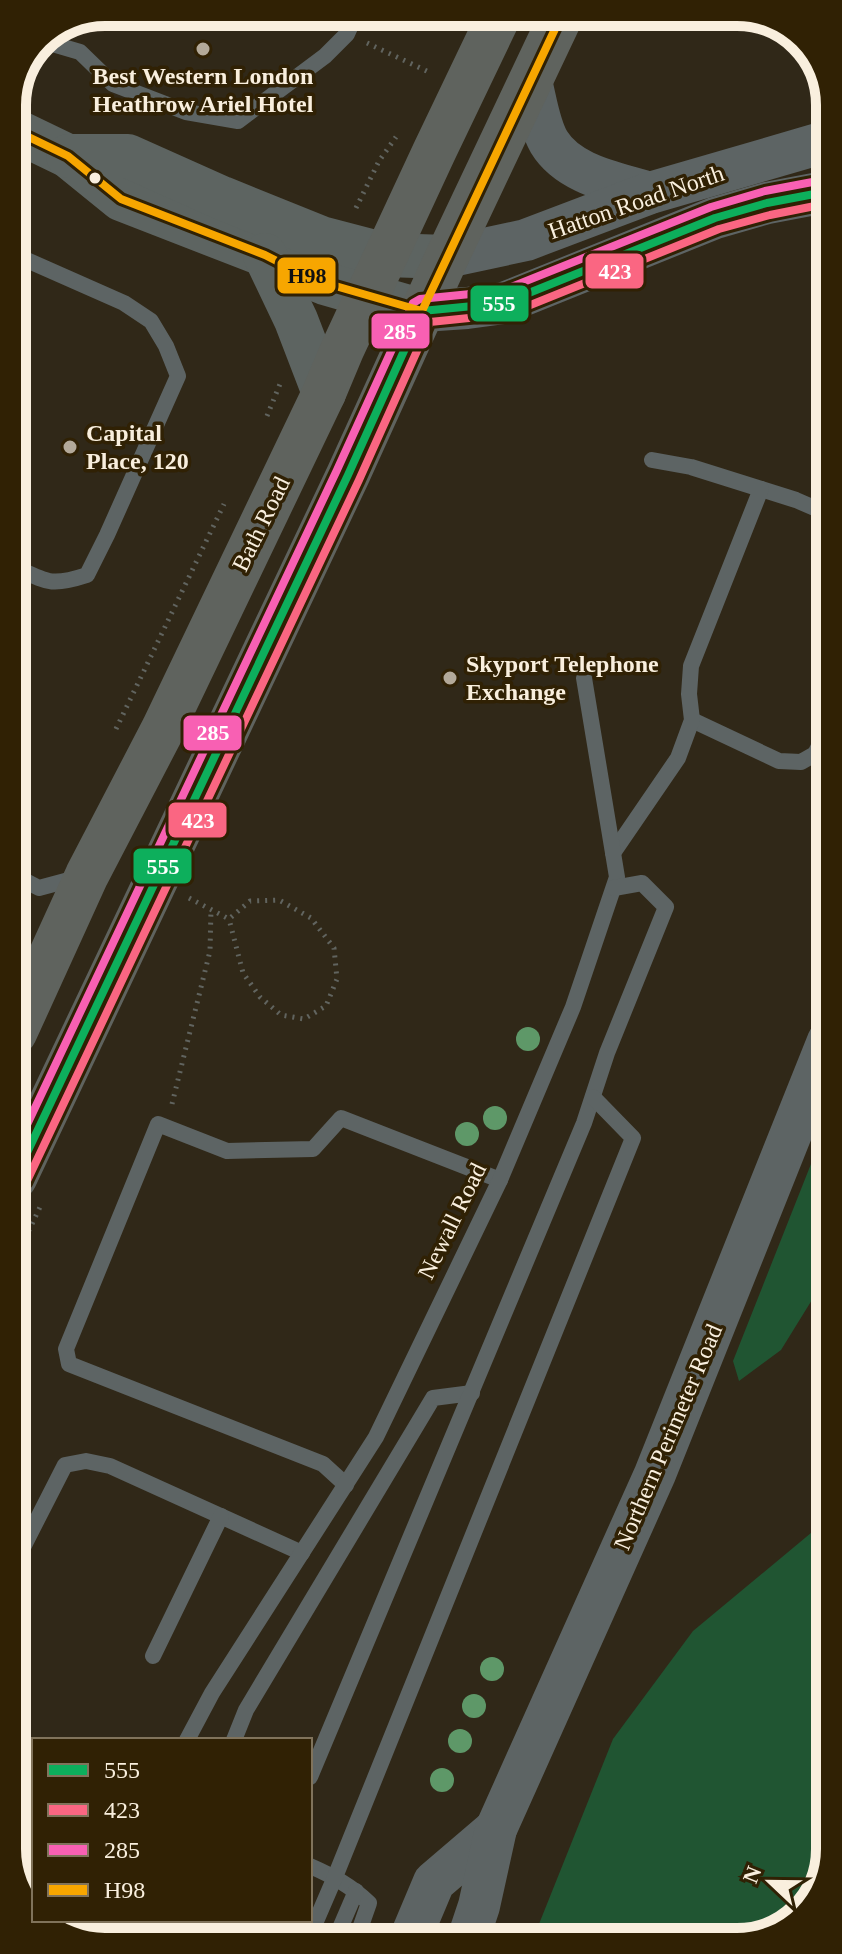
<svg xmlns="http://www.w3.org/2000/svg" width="842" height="1954" viewBox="0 0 842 1954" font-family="Georgia,serif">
<rect width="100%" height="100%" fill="#302818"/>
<!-- green -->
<g fill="#205532">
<path d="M828,1121V1295H815L781,1350L739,1381L733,1361Z"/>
<path d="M829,1518L830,1849L811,1905L767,1937L533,1939L613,1739L693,1631Z"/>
</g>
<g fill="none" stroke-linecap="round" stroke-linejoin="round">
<!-- path -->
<g stroke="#61645f" stroke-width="5" stroke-dasharray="2 6" stroke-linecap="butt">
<path d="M367,43L431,73"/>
<path d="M356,208L379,161L396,137"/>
<path d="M267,416L280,384"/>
<path d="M116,729L224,504"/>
<path d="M189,898L229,919L250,901L279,900L311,918L334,948L337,979L326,1006L304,1019L281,1015L260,997L243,973L229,919"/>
<path d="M172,1104L210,951L211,909"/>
<path d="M15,1260L40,1207"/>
<path d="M17,1811L34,1819"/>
<path d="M17,1878L34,1843"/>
</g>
<!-- service -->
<g stroke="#5d6464" stroke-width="16">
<path d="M39,40L80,52L113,84L186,112L238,121L325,56L347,34L357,12"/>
<path d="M13,254L124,303L151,321L166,346L178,376L107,535L87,575C50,587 47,582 13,566"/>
<path d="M761,489L796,500L826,513"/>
<path d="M692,720L779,761L801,762L815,754L827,730"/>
<path d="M613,853L678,758L692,720L689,694L691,666L761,489L691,467L652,460"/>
<path d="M14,875L39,888L80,877"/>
<path d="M346,1485L323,1464L69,1364L66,1349L158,1124L227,1151L313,1149L341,1118L500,1180"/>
<path d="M16,1561L65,1465L86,1461L110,1466L302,1553"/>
<path d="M153,1656L221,1516"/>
<path d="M187,1740L212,1693L376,1437L500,1180L573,1007L617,877L584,678"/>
<path d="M234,1740L246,1710L433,1398L472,1393"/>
<path d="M17,1769L34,1778"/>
<path d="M310,1777L584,1123L607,1053L666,907L642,883L614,888"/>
<path d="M310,1866C333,1876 351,1886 369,1903L356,1940"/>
<path d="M116,1920L112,1931L116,1942"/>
<path d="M191,1920L199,1941"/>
<path d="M217,1920L226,1935L241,1941"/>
<path d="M244,1920L292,1940"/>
<path d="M305,1940L310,1935L335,1877L633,1138L593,1097"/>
<path d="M335,1940L356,1891"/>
</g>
<!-- tertiary -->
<g stroke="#5d6464" stroke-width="42">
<path d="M531,81C536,100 539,125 549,142C569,175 615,182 650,193"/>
<path d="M447,257L526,240L650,193L825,142"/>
<path d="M422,311L467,308L504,303L715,218L767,203L825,192"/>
<path d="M410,1939L434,1882L496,1829"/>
<path d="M468,1939L479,1906L496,1829L655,1474L828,1041"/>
</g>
<!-- primary -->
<g stroke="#5d6461" stroke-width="44">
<path d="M12,129L68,156L121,199L265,255L300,273L325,283L422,311"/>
<path d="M68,156H128L222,198L321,238L386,255L447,257"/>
<path d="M265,255L296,320L324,393"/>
</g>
<!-- trunk -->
<g stroke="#5f635e" stroke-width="44">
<path d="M15,1033L87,875L163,729L324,393L342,350L434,152L501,12"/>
<path d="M15,1178L348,475L447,257L563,12"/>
</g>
<defs>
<path id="bus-1" d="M15,1178L348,475L422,311L504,303L715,218L767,203L825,192"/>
<path id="bus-2" d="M26,1183L359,480L430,322L508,314L719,229L770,215L825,204"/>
<path id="bus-3" d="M15,1150L337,470L413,303L420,299L501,291L711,207L765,191L823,180"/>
<path id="bus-4" d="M12,129L68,156L121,199L265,255L300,273L325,283L422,311L563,12"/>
</defs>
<!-- bus-1 casing -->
<use href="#bus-1" stroke="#302104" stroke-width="14"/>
<!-- bus-2 casing -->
<use href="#bus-2" stroke="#302104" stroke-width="14"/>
<!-- bus-3 casing -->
<use href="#bus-3" stroke="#302104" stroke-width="14"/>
<!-- bus-4 casing -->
<use href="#bus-4" stroke="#302104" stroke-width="14"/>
<!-- bus-1 -->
<use href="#bus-1" stroke="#0daf5c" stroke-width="8"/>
<!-- bus-2 -->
<use href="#bus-2" stroke="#fa6682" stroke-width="8"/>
<!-- bus-3 -->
<use href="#bus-3" stroke="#f860b3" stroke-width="8"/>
<!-- bus-4 -->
<use href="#bus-4" stroke="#f7a600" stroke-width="8"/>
</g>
<!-- trees -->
<g fill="#5e9868">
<circle cx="528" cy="1039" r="12"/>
<circle cx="495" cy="1118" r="12"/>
<circle cx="467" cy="1134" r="12"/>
<circle cx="492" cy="1669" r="12"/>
<circle cx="474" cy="1706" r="12"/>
<circle cx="460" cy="1741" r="12"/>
<circle cx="442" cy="1780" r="12"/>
</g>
<!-- markers -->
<g fill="#b3a999" stroke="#302104" stroke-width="3">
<circle cx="203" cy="49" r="8"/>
<circle cx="70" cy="447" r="8"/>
<circle cx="450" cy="678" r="8"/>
</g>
<circle fill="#f9efde" stroke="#302104" stroke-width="3" cx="95" cy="178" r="7"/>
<g text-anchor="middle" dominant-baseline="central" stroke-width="7" stroke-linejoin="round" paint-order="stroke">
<!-- poi labels -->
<g font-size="24" font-weight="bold" fill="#f9efde" stroke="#302104" text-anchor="start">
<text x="203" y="76" text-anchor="middle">Best Western London<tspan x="203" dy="28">Heathrow Ariel Hotel</tspan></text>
<text x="86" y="433">Capital<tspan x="86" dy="28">Place, 120</tspan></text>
<text x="466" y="664">Skyport Telephone<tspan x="466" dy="28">Exchange</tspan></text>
</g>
<!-- street labels -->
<g font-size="24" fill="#f9efde" stroke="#302104">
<text transform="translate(636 202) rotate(-19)">Hatton Road North</text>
<text transform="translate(261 524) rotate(-64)">Bath Road</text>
<text transform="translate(452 1221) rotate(-64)">Newall Road</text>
<text transform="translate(668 1437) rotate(-67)">Northern Perimeter Road</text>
</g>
</g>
<!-- crop -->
<path d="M0 0H842V1954H0ZM105 26H737A79 79 0 0 1 816 105V1849A79 79 0 0 1 737 1928H105A79 79 0 0 1 26 1849V105A79 79 0 0 1 105 26Z" fill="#302104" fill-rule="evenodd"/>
<path fill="none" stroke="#f9efde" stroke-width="10" d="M105 26H737A79 79 0 0 1 816 105V1849A79 79 0 0 1 737 1928H105A79 79 0 0 1 26 1849V105A79 79 0 0 1 105 26Z"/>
<g stroke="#302104" stroke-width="3">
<rect x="584" y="252" width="61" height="38" rx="8" fill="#fa6682"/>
<rect x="276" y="256" width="61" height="39" rx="8" fill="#f7a600"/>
<rect x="469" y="284" width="61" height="39" rx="8" fill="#0daf5c"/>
<rect x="370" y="312" width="61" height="38" rx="8" fill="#f860b3"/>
<rect x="182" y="714" width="61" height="38" rx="8" fill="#f860b3"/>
<rect x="167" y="801" width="61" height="38" rx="8" fill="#fa6682"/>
<rect x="132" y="847" width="61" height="38" rx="8" fill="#0daf5c"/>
</g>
<g font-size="22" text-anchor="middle" font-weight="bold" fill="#fff">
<text x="615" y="279">423</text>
<text x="499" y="311">555</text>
<text x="400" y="339">285</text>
<text x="213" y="740">285</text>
<text x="198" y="828">423</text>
<text x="163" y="874">555</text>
</g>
<g font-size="22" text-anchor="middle" font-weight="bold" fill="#111">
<text x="307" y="283">H98</text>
</g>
<!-- legend -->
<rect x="32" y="1738" width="280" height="184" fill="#302104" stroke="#80735b" stroke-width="2"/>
<rect x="48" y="1764" width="40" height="12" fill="#0daf5c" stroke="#80735b" stroke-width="2"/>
<text x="104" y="1778" font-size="24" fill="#f9efde">555</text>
<rect x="48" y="1804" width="40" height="12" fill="#fa6682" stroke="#80735b" stroke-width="2"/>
<text x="104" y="1818" font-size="24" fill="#f9efde">423</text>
<rect x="48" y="1844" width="40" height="12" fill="#f860b3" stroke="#80735b" stroke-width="2"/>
<text x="104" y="1858" font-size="24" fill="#f9efde">285</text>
<rect x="48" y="1884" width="40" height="12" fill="#f7a600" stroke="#80735b" stroke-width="2"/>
<text x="104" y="1898" font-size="24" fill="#f9efde">H98</text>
<!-- north arrow -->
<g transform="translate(770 1882) rotate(292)" stroke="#302104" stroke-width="6" paint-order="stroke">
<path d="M0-6L14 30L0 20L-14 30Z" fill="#f9efde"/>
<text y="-12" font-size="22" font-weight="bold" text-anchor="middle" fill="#f9efde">N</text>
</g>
</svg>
